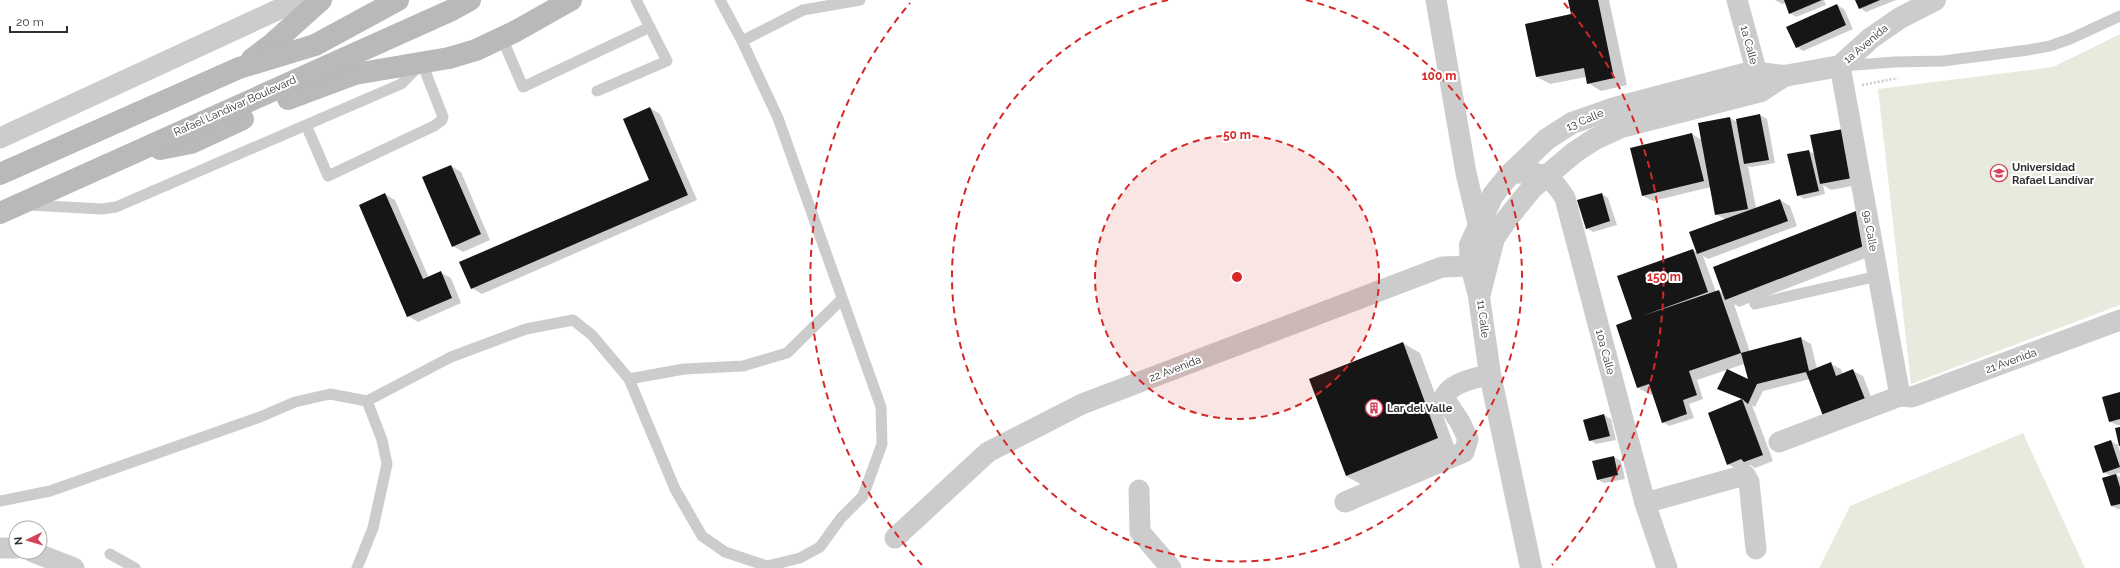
<svg xmlns="http://www.w3.org/2000/svg" width="2120" height="568" viewBox="0 0 2120 568" font-family="Raleway,sans-serif">
<rect width="100%" height="100%" fill="#fff"/>
<!-- green -->
<g fill="#e6ebde">
<path d="M2120,34V305L1911,384L1878,89L2053,67Z"/>
<path d="M2023,433L2085,568H1819L1850,506Z"/>
</g>
<!-- shadow -->
<g fill="#0003">
<path d="M1569,0H1609L1627,85L1601,91L1588,83L1586,77L1550,84L1537,77L1572,15Z"/>
<path d="M1775,0H1824L1826,5L1796,17L1790,13L1786,3L1782,4Z"/>
<path d="M1856,0H1896L1866,12L1860,8Z"/>
<path d="M1837,5L1844,9L1853,29L1803,51L1797,47Z"/>
<path d="M650,108L660,114L697,200L482,294L472,288L650,180Z"/>
<path d="M1760,115L1767,119L1775,163L1751,167L1748,166L1756,208L1780,200L1790,206L1797,226L1708,259L1703,256L1716,292L1719,291L1724,293L1856,212L1881,252L1739,307L1734,304L1750,352L1801,338L1811,344L1817,369L1831,364L1841,369L1843,374L1853,371L1863,376L1876,410L1810,379L1763,391L1755,407L1752,405L1773,461L1755,468L1751,465L1738,470L1728,464L1709,413L1744,400L1719,389L1749,381L1744,364L1697,380L1703,399L1689,404L1694,418L1669,426L1663,422L1653,394L1651,395L1638,388L1617,325L1635,319L1693,250L1698,253L1726,220L1716,214L1711,187L1653,201L1643,196L1692,134L1702,140L1730,118L1737,122V119Z"/>
<path d="M1809,151L1815,154L1862,184L1831,190L1823,185L1825,194L1804,199L1798,195L1789,155Z"/>
<path d="M451,166L461,172L490,240L463,252L453,246Z"/>
<path d="M385,194L395,200L429,278L441,273L451,278L461,303L418,322L408,316Z"/>
<path d="M1602,194L1608,198L1617,225L1593,232L1587,228Z"/>
<path d="M1403,343L1420,353L1455,448L1364,486L1346,476Z"/>
<path d="M2120,393V425H2117L2110,422Z"/>
<path d="M1604,415L1611,419L1616,440L1596,444L1590,440Z"/>
<path d="M2111,441L2118,445L2120,452V473L2115,474L2120,477V509H2118L2111,506V476L2103,472Z"/>
<path d="M1614,457L1621,461L1625,479L1604,483L1597,479Z"/>
</g>
<!-- building -->
<g fill="#161616">
<path d="M1568,0H1598L1614,78L1587,84L1584,68L1536,77L1525,24L1571,14Z"/>
<path d="M1784,0H1822L1789,14Z"/>
<path d="M1855,0H1880L1859,9Z"/>
<path d="M1837,4L1846,25L1796,48L1786,27Z"/>
<path d="M650,107L688,195L471,289L459,262L649,180L623,119Z"/>
<path d="M1760,114L1769,160L1744,164L1736,119Z"/>
<path d="M1730,117L1748,209L1715,215L1698,123Z"/>
<path d="M1843,129L1852,178L1820,184L1810,135Z"/>
<path d="M1692,133L1704,181L1642,196L1630,148Z"/>
<path d="M1809,150L1819,191L1797,196L1787,154Z"/>
<path d="M451,165L481,234L452,247L422,177Z"/>
<path d="M385,193L423,279L441,271L452,298L407,317L359,205Z"/>
<path d="M1602,193L1610,221L1586,229L1577,200Z"/>
<path d="M1780,199L1788,221L1697,254L1689,232Z"/>
<path d="M1856,211L1869,244L1725,300L1713,267Z"/>
<path d="M1693,249L1708,292L1642,316L1719,290L1741,353L1689,371L1697,395L1683,400L1687,414L1662,423L1649,384L1637,388L1616,325L1632,319L1617,276Z"/>
<path d="M1801,337L1809,371L1831,362L1836,376L1853,369L1867,404L1825,421L1806,372L1757,384L1748,404L1742,399L1717,389L1727,369L1748,379L1741,353Z"/>
<path d="M1403,342L1438,438L1346,476L1309,379Z"/>
<path d="M2120,392V419L2109,422L2102,397Z"/>
<path d="M1742,399L1763,455L1744,462L1741,459L1727,465L1708,413Z"/>
<path d="M1604,414L1610,436L1589,441L1583,420Z"/>
<path d="M2120,427V446H2119L2115,428Z"/>
<path d="M2111,440L2120,467L2103,473L2094,446Z"/>
<path d="M1614,456L1618,475L1597,480L1592,461Z"/>
<path d="M2116,474L2120,487V504L2111,506L2102,478Z"/>
</g>
<g fill="none" stroke-linecap="round" stroke-linejoin="round">
<!-- path -->
<path stroke="#ccc" stroke-width="2.5" stroke-dasharray="2 2" stroke-linecap="butt" d="M1862,85L1898,78"/>
<!-- service -->
<g stroke="#ccc" stroke-width="11">
<path d="M502,38L523,87L650,27"/>
<path d="M742,41L803,10L860,0"/>
<path d="M1842,66L1895,62L1943,61L2028,50L2050,46L2070,39L2120,16"/>
<path d="M597,91L667,61L636,0"/>
<path d="M29,205L102,209L116,207L401,84L422,63L443,117L442,120L434,126L328,176L306,125"/>
<path d="M1755,304L1878,276"/>
<path d="M629,379L684,369L743,366L787,353L842,299"/>
<path d="M367,401L451,357L526,329L573,320L592,335L629,379L675,489L702,536L725,552L767,566L800,558L820,547L841,518L863,496L882,444L881,407L778,118L742,41L720,0"/>
<path d="M0,501L50,491L260,417L295,402L330,394L367,401L382,440L387,464L373,528L357,568"/>
<path d="M110,554L135,568"/>
</g>
<!-- minor -->
<g stroke="#ccc" stroke-width="21">
<path d="M1737,0L1761,88"/>
<path d="M1840,66L1900,396"/>
<path d="M0,138L299,0"/>
<path d="M1510,174C1538,170 1550,173 1565,198L1645,503L1667,568"/>
<path d="M1779,442L1900,396L1912,397L2120,320"/>
<path d="M1139,490L1140,532L1171,568"/>
<path d="M1345,502L1464,452L1468,439L1460,422L1444,398C1450,382 1475,379 1490,374"/>
<path d="M1645,503L1745,475L1749,482L1756,549"/>
<path d="M895,538L988,452L1082,404L1442,267L1471,266L1487,261L1466,173L1436,0"/>
<path d="M0,548H16"/>
<path d="M33,552L74,568"/>
</g>
<!-- tertiary -->
<g stroke="#ccc" stroke-width="22">
<path d="M1478,292L1471,266L1470,245L1493,195L1510,174L1547,139L1572,123L1615,108L1752,72L1784,76L1840,66L1871,38L1900,18L1935,0"/>
<path d="M1531,568L1490,374L1479,297L1494,238L1507,219L1532,188L1575,152L1595,139L1621,127L1761,91L1784,76"/>
</g>
<!-- secondary -->
<g stroke="#b9b9b9" stroke-width="22">
<path d="M252,59L272,44L321,0"/>
<path d="M288,99L355,74L449,58L476,50L516,31L571,0"/>
<path d="M160,149L191,143L243,119"/>
<path d="M0,174L239,68L315,45L398,0"/>
<path d="M0,213L452,10L470,0"/>
</g>
</g>
<!-- distance rings -->
<circle cx="1237" cy="277" r="142" fill="#d62828" fill-opacity=".12"/>
<g fill="none" stroke="#d62828" stroke-width="2" stroke-dasharray="7 5">
<circle cx="1237" cy="277" r="142"/>
<path d="M1306 0A285 285 0 1 1 1168 0"/>
<path d="M922 565A427 427 0 0 1 910 3M1564 3A427 427 0 0 1 1552 565"/>
</g>
<!-- icons -->
<defs>
<symbol id="university-ring" viewBox="-11 -11 22 22"><circle r="9.5" fill="#fff" stroke="#d5425b" stroke-width="1.5"/><path d="M0-5L7-2L0 1L-7-2ZM-4 1L0 2.5L4 1V4Q0 6-4 4Z" fill="#d5425b"/></symbol>
<symbol id="building-ring" viewBox="-11 -11 22 22"><circle r="9.5" fill="#fff" stroke="#d5425b" stroke-width="1.5"/><path d="M-4-6H4V6H1V3H-1V6H-4ZM-2.5-4.3h1.7v1.8h-1.7ZM.8-4.3h1.7v1.8H.8ZM-2.5-1h1.7V.8h-1.7ZM.8-1h1.7V.8H.8Z" fill="#d5425b"/></symbol>
</defs>
<g fill-rule="evenodd">
<use href="#university-ring" x="1989" y="163" width="20" height="20"/>
<use href="#building-ring" x="1364" y="398" width="20" height="20"/>
</g>
<g text-anchor="middle" dominant-baseline="central" stroke-width="4" stroke-linejoin="round" paint-order="stroke">
<!-- street labels -->
<g font-size="11" fill="#2f2f2f" stroke="#fff">
<text transform="translate(1866 44) rotate(-40)">1a Avenida</text>
<text transform="translate(1749 45) rotate(75)">1a Calle</text>
<text transform="translate(235 106) rotate(-24)">Rafael Landivar Boulevard</text>
<text transform="translate(1585 120) rotate(-23)">13 Calle</text>
<text transform="translate(1870 231) rotate(80)">9a Calle</text>
<text transform="translate(1483 319) rotate(83)">11 Calle</text>
<text transform="translate(1605 352) rotate(75)">10a Calle</text>
<text transform="translate(2011 361) rotate(-20)">21 Avenida</text>
<text transform="translate(1175 369) rotate(-21)">22 Avenida</text>
</g>
<!-- poi labels -->
<g font-size="11" font-weight="bold" fill="#2f2f2f" stroke="#fff" text-anchor="start">
<text x="2012" y="167">Universidad<tspan x="2012" dy="13">Rafael Landívar</tspan></text>
<text x="1387" y="408">Lar del Valle</text>
</g>
</g>
<circle cx="1237" cy="277" r="6" fill="#d62828" stroke="#fff" stroke-width="2"/>
<g font-size="12" text-anchor="middle" font-weight="bold" fill="#d62828" stroke="#fff" stroke-width="4" stroke-linejoin="round" paint-order="stroke">
<text x="1439" y="80">100 m</text>
<text x="1237" y="139">50 m</text>
<text x="1664" y="281">150 m</text>
</g>
<!-- north arrow -->
<g transform="translate(28 540) rotate(265)"><circle r="19" fill="#ffffff" stroke="#acacac"/>
<path d="M0-3L7 15L0 10L-7 15Z" fill="#d5425b"/>
<text y="-6" font-size="11" font-weight="bold" text-anchor="middle" fill="#2f2f2f">N</text>
</g>
<!-- scale -->
<path d="M10 26v6h57v-6" fill="none" stroke="#2f2f2f" stroke-width="2"/>
<text x="16" y="26" font-size="12" fill="#2f2f2f" stroke="#ffffff" stroke-width="3" paint-order="stroke">20 m</text>
</svg>
